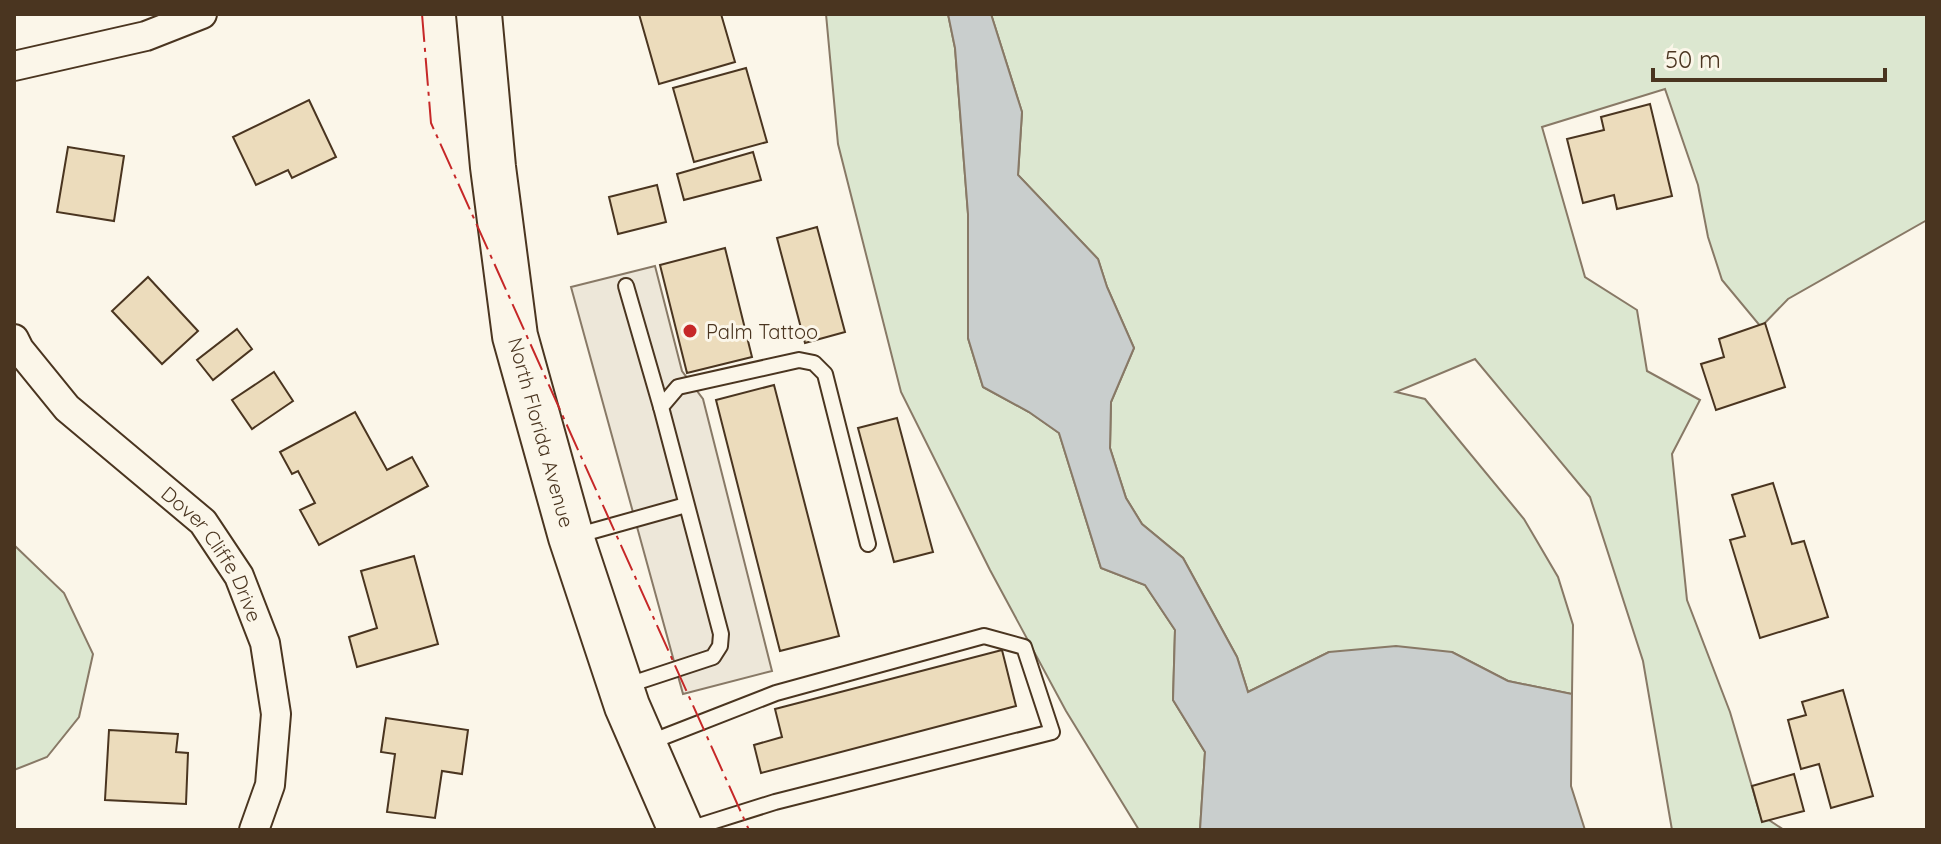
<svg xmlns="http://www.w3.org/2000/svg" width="1941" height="844" viewBox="0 0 1941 844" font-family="Quicksand,sans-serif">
<rect width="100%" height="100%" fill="#fbf6e9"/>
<!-- green -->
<g fill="#dce7d0" stroke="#887966" stroke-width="2">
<path d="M826,14H948L955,48L968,214V338L983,387L1029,412L1059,433L1101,568L1145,585L1175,630L1173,700L1205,752L1200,830H1139L1066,711L990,570L901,392L838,144Z"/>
<path d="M991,14H1927V220L1788,299L1761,327L1722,280L1708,237L1698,185L1665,89L1542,127L1585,277L1637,310L1647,371L1700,400L1672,454L1687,600L1730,712L1760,814L1784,830H1672L1643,661L1590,497L1475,359L1396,392L1425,399L1524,519L1558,577L1573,625L1572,694L1508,681L1452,652H1329L1248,692L1237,657L1183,558L1142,524L1126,498L1110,448L1111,402L1134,348L1107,287L1098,259L1018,175L1022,112Z"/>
<path d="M14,545L64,593L93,654L79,717L47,757L14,770Z"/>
</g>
<!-- parking -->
<path fill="#ede7d9" stroke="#887966" stroke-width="2" d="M655,266L682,371L703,399L772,671L683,694L571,287Z"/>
<!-- water -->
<path fill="#c9cecd" stroke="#887966" stroke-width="2" d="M948,14H991L1022,112L1018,175L1098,259L1107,287L1134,348L1111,402L1110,448L1126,498L1142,524L1183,558L1237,657L1248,692L1329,652L1396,646L1452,652L1508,681L1572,694L1571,786L1585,830H1200L1205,752L1173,700L1175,630L1145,585L1101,568L1059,433L1029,412L983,387L968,338V214L955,48Z"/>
<!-- building -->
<g fill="#ecdcbc" stroke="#4a3520" stroke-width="2">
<path d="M639,14H721L735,62L659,84Z"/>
<path d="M746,68L767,142L694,162L673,88Z"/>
<path d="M309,100L336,157L292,178L288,170L256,185L233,137Z"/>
<path d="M1650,104L1672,196L1617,209L1614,195L1583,203L1567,139L1604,130L1601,117Z"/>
<path d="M68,147L124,156L114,221L57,212Z"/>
<path d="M753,152L761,180L684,200L677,174Z"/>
<path d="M657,185L666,222L618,234L609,197Z"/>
<path d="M817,227L845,332L805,343L777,238Z"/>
<path d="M725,248L752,357L687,373L660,265Z"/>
<path d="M148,277L198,331L162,364L112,311Z"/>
<path d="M1765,323L1785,387L1716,410L1701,364L1724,357L1719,339Z"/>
<path d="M237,329L252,349L213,380L197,360Z"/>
<path d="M274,372L293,401L252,429L232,400Z"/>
<path d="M774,385L839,636L780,651L716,400Z"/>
<path d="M355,412L387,470L412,457L428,486L319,545L300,510L315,503L298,471L292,474L280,452Z"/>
<path d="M897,418L933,552L894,562L858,428Z"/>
<path d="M1773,483L1792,544L1804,541L1828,617L1760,638L1730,540L1745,536L1732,495Z"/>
<path d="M414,556L438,644L357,667L349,637L377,628L361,571Z"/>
<path d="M1002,650L1016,706L761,773L754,745L782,737L775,709Z"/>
<path d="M1843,690L1873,796L1831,808L1819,764L1801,769L1788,720L1806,715L1802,702Z"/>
<path d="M386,718L468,730L462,774L442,771L435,818L387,812L395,754L381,752Z"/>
<path d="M109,730L178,734L176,752L188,753L186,804L105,800Z"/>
<path d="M1794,774L1804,811L1762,822L1752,786Z"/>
</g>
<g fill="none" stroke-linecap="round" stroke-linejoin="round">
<defs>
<g id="service">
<path d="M626,286L661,407"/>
<path d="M575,536L686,505"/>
<path d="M625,686L713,657L720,646L721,634L661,407L678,387L799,360L814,363L825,374L868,544"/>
<path d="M648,743L776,693L984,636L1024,647L1052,732L775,802L686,830"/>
</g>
<g id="minor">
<path d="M14,66L146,36L202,14"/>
<path id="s1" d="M14,339L19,349L67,408L203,522L239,576L265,643L276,714L270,785L254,830"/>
</g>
<g id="primary">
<path id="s2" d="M479,14L493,167L515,336L571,537L627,706L681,830"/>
</g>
</defs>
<!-- service casing -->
<use href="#service" stroke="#4a3520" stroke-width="18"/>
<!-- minor casing -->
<use href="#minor" stroke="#4a3520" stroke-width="32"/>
<!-- primary casing -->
<use href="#primary" stroke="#4a3520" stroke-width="48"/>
<!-- service -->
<use href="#service" stroke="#fbf6e9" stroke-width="14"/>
<!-- minor -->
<use href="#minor" stroke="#fbf6e9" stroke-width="28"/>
<!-- primary -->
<use href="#primary" stroke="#fbf6e9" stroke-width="44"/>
<!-- power -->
<path stroke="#c62828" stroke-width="2" stroke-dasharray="28 6 4 6" stroke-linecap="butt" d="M422,14L431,123L749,830"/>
</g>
<!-- markers -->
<circle fill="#c62828" stroke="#fbf6e9" stroke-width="3" cx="690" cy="331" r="8"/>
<g text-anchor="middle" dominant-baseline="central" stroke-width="6" stroke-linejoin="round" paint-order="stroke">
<!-- poi labels -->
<g font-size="20" fill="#4a3520" stroke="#fbf6e9" text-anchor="start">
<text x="706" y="331">Palm Tattoo</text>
</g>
<!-- street labels -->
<g font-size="20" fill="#4a3520" stroke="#fbf6e9">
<text stroke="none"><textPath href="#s2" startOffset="424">North Florida Avenue</textPath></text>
<text stroke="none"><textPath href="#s1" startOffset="296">Dover Cliffe Drive</textPath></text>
</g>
</g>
<!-- border -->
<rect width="1941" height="844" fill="none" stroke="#4a3520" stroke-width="32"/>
<!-- scale -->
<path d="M1653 68v12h232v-12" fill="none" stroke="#4a3520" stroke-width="4"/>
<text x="1665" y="68" font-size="24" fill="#4a3520" stroke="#fbf6e9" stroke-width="6" paint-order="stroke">50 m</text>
</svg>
